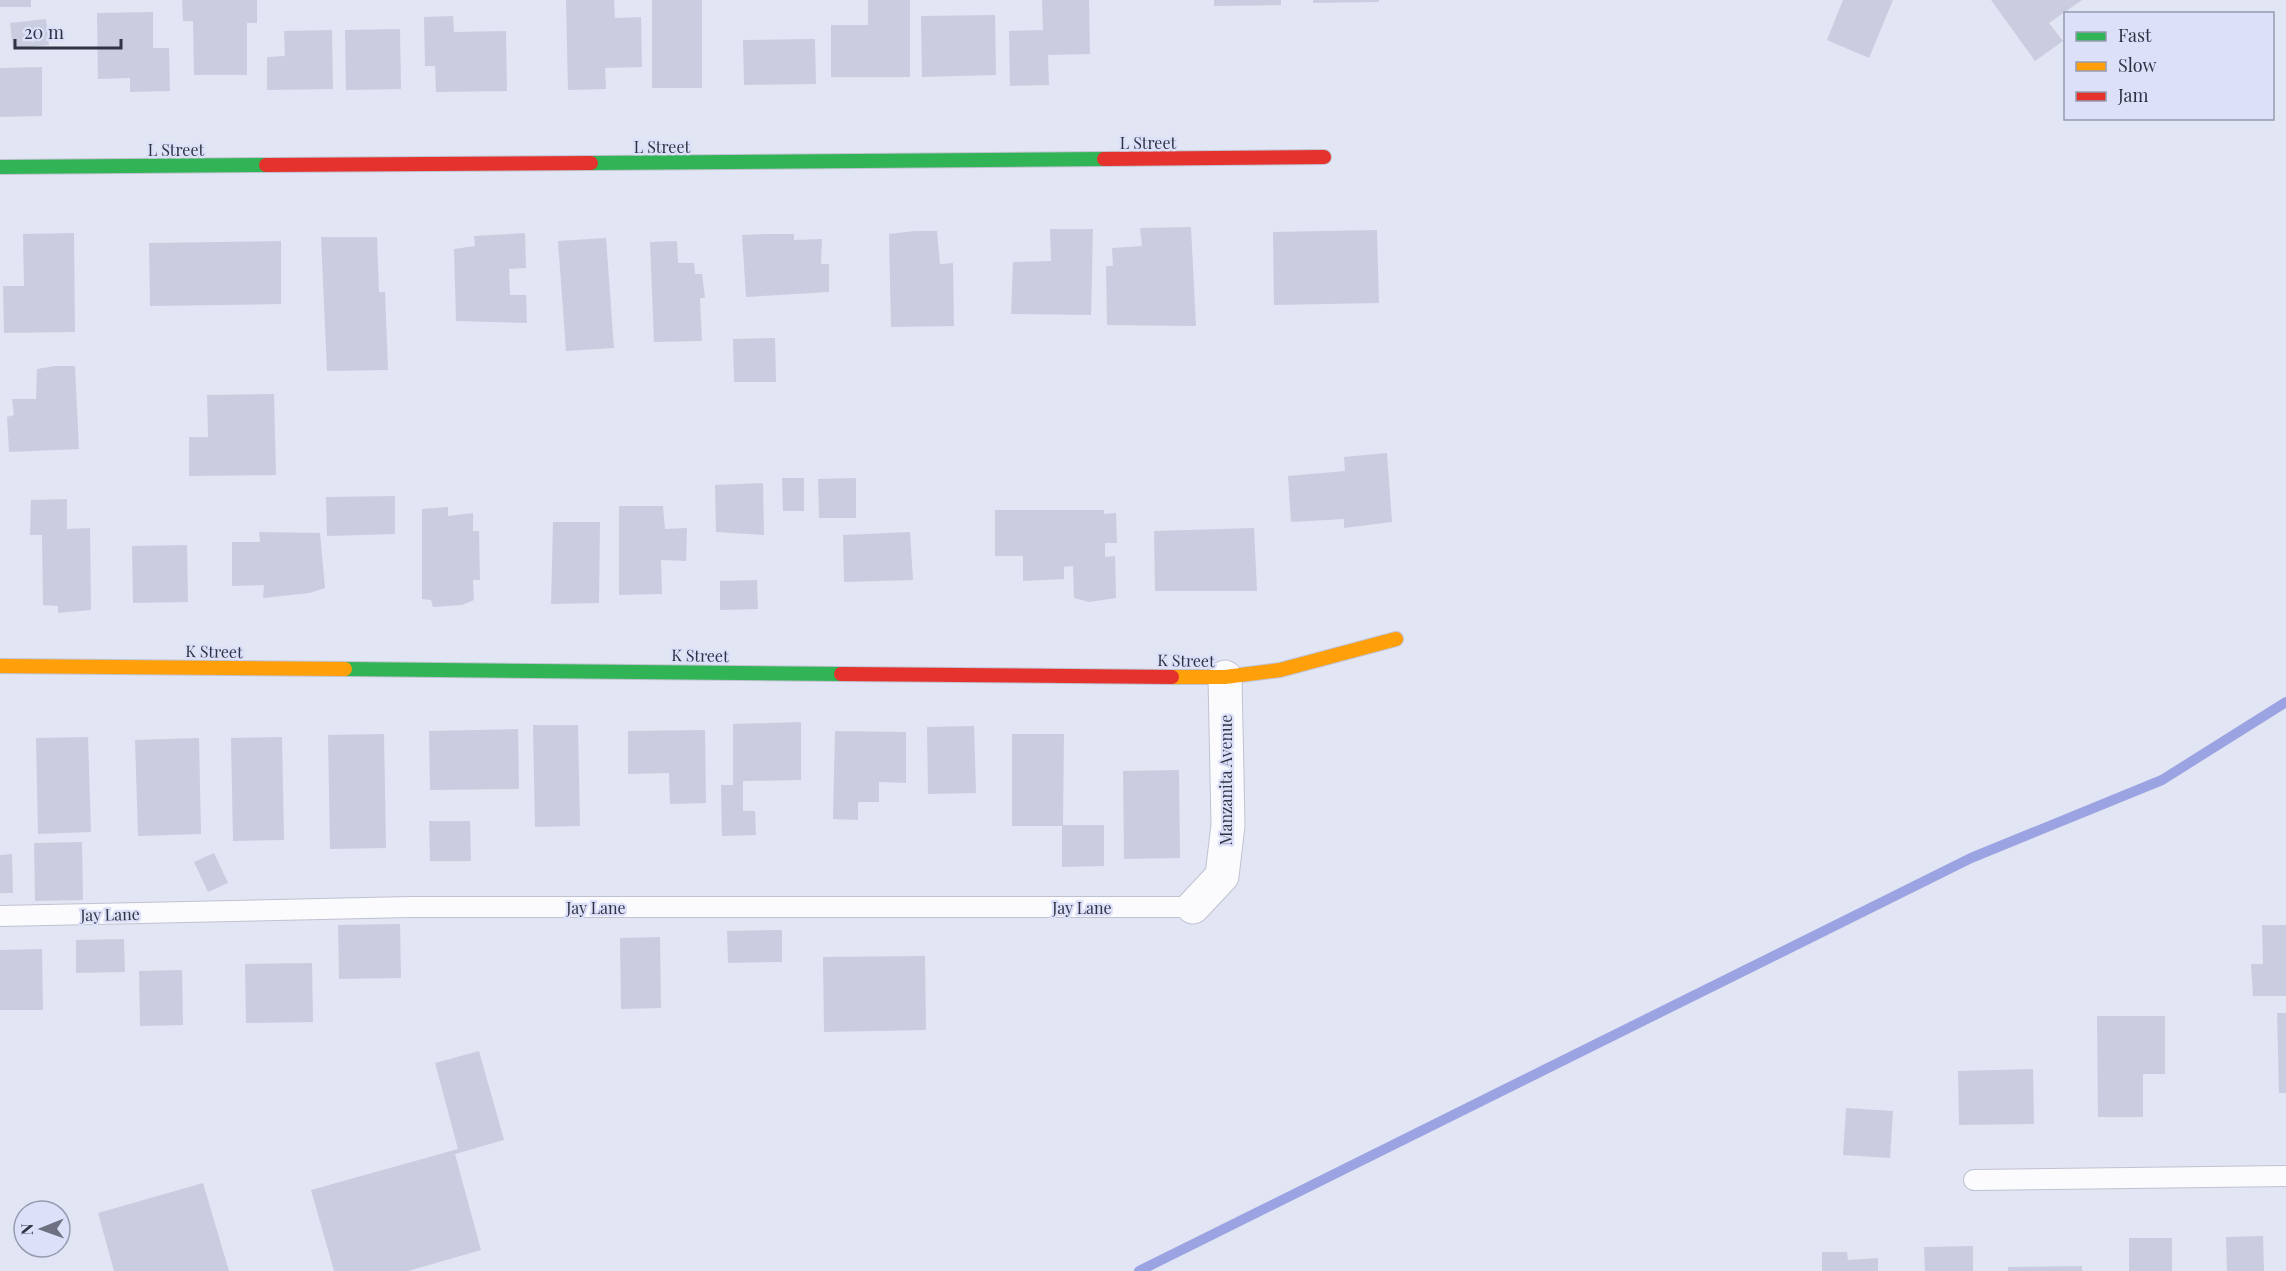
<svg xmlns="http://www.w3.org/2000/svg" width="2286" height="1271" viewBox="0 0 2286 1271" font-family="'Playfair Display',serif">
<rect width="100%" height="100%" fill="#e2e5f3"/>
<g fill="none" stroke-linecap="round" stroke-linejoin="round">
<!-- stream -->
<path stroke="#9ba3e2" stroke-width="10" d="M1139,1271L1971,858L2162,780L2286,702"/>
</g>
<!-- building -->
<g fill="#cacde0">
<rect x="0" y="0" width="31" height="7"/>
<path d="M182,0H257V23H247V75H194L193,21H183Z"/>
<path d="M566,0H614L615,18L641,17L642,67L605,68L606,89L568,90Z"/>
<rect x="652" y="0" width="50" height="88"/>
<path d="M868,0H910V77H831V25H868Z"/>
<path d="M1042,0H1089L1090,54L1048,55L1049,85L1010,86L1009,31L1043,30Z"/>
<path d="M1214,0H1281V5L1214,6Z"/>
<path d="M1313,0H1379V2L1313,3Z"/>
<path d="M1843,0H1893L1869,58L1827,40Z"/>
<path d="M1991,0H2082L2049,23L2063,41L2035,61Z"/>
<path d="M153,12V48H169L170,91L130,92V78L98,79L97,13Z"/>
<path d="M995,15L996,75L922,77L921,16Z"/>
<path d="M453,16L454,32L506,31L507,91L436,92L435,66H425L424,17Z"/>
<path d="M46,19L49,45L13,49L10,23Z"/>
<path d="M400,29L401,89L346,90L345,30Z"/>
<path d="M332,30L333,89L267,90V57L285,56L284,31Z"/>
<path d="M815,39L816,84L744,85L743,40Z"/>
<path d="M42,67V116L0,117V68Z"/>
<path d="M1191,227L1196,326L1107,325L1106,266H1113L1112,248L1142,246L1140,228Z"/>
<path d="M1050,229H1093L1091,315L1011,314L1013,262L1051,261Z"/>
<path d="M1377,230L1379,303L1274,305L1273,232Z"/>
<path d="M915,231H937L940,264L953,263L954,326L891,327L889,234Z"/>
<path d="M74,233L75,332L4,333L3,286H24L23,234Z"/>
<path d="M525,233L526,268L509,269L510,295H526L527,323L456,321L454,249L475,246L474,236Z"/>
<path d="M767,234H794V240L822,239L821,264H829V292L746,297L742,235Z"/>
<path d="M321,237H377L379,292H385L388,370L327,371Z"/>
<path d="M606,238L614,348L566,351L558,241Z"/>
<path d="M281,241V304L150,306L149,243Z"/>
<path d="M677,241L678,263H694L695,274H702L705,298H700L702,341L654,342L650,242Z"/>
<path d="M775,338L776,382H734L733,339Z"/>
<path d="M55,366H75L79,449L9,452L7,417L14,415L12,399H36L37,369Z"/>
<path d="M274,394L276,475L189,476V437H208L207,395Z"/>
<path d="M1387,453L1392,522L1344,528V519L1291,522L1288,476L1345,471L1344,457Z"/>
<path d="M782,478H804V511H783Z"/>
<path d="M856,478V518H819L818,479Z"/>
<path d="M763,483L764,535L716,532L715,485Z"/>
<path d="M395,496V534L327,536L326,497Z"/>
<path d="M67,499V529L90,528L91,610L58,613V606L43,605L42,535H30L31,500Z"/>
<path d="M619,506H663L665,529L687,528L686,561L661,560L662,594L619,595Z"/>
<path d="M448,507V516L473,513V531H479L480,580H473L474,600L462,605L433,607L431,600L422,599V509Z"/>
<path d="M995,510H1104V514L1116,513L1117,543H1105V557L1115,556L1116,598L1089,602L1074,598L1073,566L1064,567V579L1023,581V556H995Z"/>
<path d="M553,522H600L599,603L551,604Z"/>
<path d="M1254,528L1257,591H1155L1154,531Z"/>
<path d="M259,532L320,533L325,588L309,593L263,598L264,585L232,586V542H260Z"/>
<path d="M910,532L913,580L844,582L843,535Z"/>
<path d="M187,545L188,602L133,603L132,546Z"/>
<path d="M757,580L758,609L720,610V581Z"/>
<path d="M801,722V780L743,781V811H755L756,835L722,836L721,785H733V724Z"/>
<path d="M533,725H578L580,826L535,827Z"/>
<path d="M974,726L976,793L928,794L927,727Z"/>
<path d="M518,729L519,789L430,790L429,731Z"/>
<path d="M705,730L706,803L670,804L669,773L628,774V731Z"/>
<path d="M835,731L906,732V783L879,782V802H858V820L833,819Z"/>
<path d="M384,734L386,848L330,849L328,735Z"/>
<path d="M1012,734H1064L1063,825H1104V866L1062,867V826H1012Z"/>
<path d="M88,737L91,832L38,834L36,738Z"/>
<path d="M282,737L284,840L233,841L231,738Z"/>
<path d="M199,738L201,834L138,836L135,740Z"/>
<path d="M1179,770L1180,858L1124,859L1123,771Z"/>
<path d="M429,821H470L471,861H430Z"/>
<path d="M82,842L83,900L35,901L34,843Z"/>
<path d="M214,853L228,883L208,892L194,862Z"/>
<path d="M12,854L13,893H0V855Z"/>
<path d="M400,924L401,978L339,979L338,925Z"/>
<path d="M2262,925H2286V996H2253L2251,964H2263Z"/>
<path d="M782,930V962L728,963L727,931Z"/>
<path d="M660,937L661,1008L621,1009L620,938Z"/>
<path d="M124,939L125,972L76,973V940Z"/>
<path d="M42,949L43,1010H0V950Z"/>
<path d="M925,956L926,1030L824,1032L823,957Z"/>
<path d="M312,963L313,1022L246,1023L245,964Z"/>
<path d="M182,970L183,1025L140,1026L139,971Z"/>
<path d="M2277,1013H2286V1093H2279Z"/>
<path d="M2097,1016H2165V1074H2143V1117H2098Z"/>
<path d="M479,1051L504,1140L455,1154L481,1250L408,1271H334L311,1190L458,1149L435,1063Z"/>
<path d="M2033,1069L2034,1124L1959,1125L1958,1071Z"/>
<path d="M1846,1108L1893,1111L1890,1158L1843,1155Z"/>
<path d="M203,1183L229,1271H114L98,1213Z"/>
<path d="M2263,1236L2264,1271H2227L2226,1237Z"/>
<rect x="2129" y="1238" width="43" height="33"/>
<path d="M1973,1246V1271H1925L1924,1247Z"/>
<path d="M1822,1252H1847L1848,1260L1878,1258V1271H1822Z"/>
<path d="M2082,1266V1271H2008V1267Z"/>
</g>
<g fill="none" stroke-linecap="round" stroke-linejoin="round">
<defs>
<g id="lane">
<path d="M0,916L410,907H1193"/>
<path d="M1974,1180L2286,1176"/>
</g>
<path id="street" d="M1193,907L1222,876L1228,825L1225,677"/>
<g id="fast">
<path d="M591,163L1104,159"/>
<path d="M0,167L266,165"/>
<path d="M345,669L841,674"/>
</g>
<g id="slow">
<path d="M0,666L345,669"/>
<path d="M1172,677H1225L1280,670L1396,639"/>
</g>
<g id="jam">
<path d="M1104,159L1324,157"/>
<path d="M266,165L591,163"/>
<path d="M841,674L1172,677"/>
</g>
</defs>
<!-- lane casing -->
<use href="#lane" stroke="#c0c2d0" stroke-width="22"/>
<!-- street casing -->
<use href="#street" stroke="#c0c2d0" stroke-width="35"/>
<!-- fast casing -->
<use href="#fast" stroke="#c0c2d0" stroke-width="16"/>
<!-- slow casing -->
<use href="#slow" stroke="#c0c2d0" stroke-width="16"/>
<!-- jam casing -->
<use href="#jam" stroke="#c0c2d0" stroke-width="16"/>
<!-- lane -->
<use href="#lane" stroke="#fbfbfd" stroke-width="20"/>
<!-- street -->
<use href="#street" stroke="#fbfbfd" stroke-width="33"/>
<!-- fast -->
<use href="#fast" stroke="#30b455" stroke-width="14"/>
<!-- slow -->
<use href="#slow" stroke="#ff9f0a" stroke-width="14"/>
<!-- jam -->
<use href="#jam" stroke="#e5322d" stroke-width="14"/>
</g>
<g text-anchor="middle" dominant-baseline="central" stroke-width="4.5" stroke-linejoin="round" paint-order="stroke">
<!-- street labels -->
<g font-size="16" fill="#303343" stroke="#dce0f9">
<text x="1148" y="142">L Street</text>
<text x="662" y="146">L Street</text>
<text x="176" y="149">L Street</text>
<text transform="translate(214 651) rotate(1)">K Street</text>
<text transform="translate(700 655) rotate(1)">K Street</text>
<text transform="translate(1186 660) rotate(1)">K Street</text>
<text transform="translate(1225 780) rotate(-90)">Manzanita Avenue</text>
<text x="596" y="907">Jay Lane</text>
<text x="1082" y="907">Jay Lane</text>
<text transform="translate(110 914) rotate(-1)">Jay Lane</text>
</g>
</g>
<!-- legend -->
<rect x="2064" y="12" width="210" height="108" fill="#dce0f9" stroke="#979bb0" stroke-width="1.5"/>
<rect x="2076" y="32" width="30" height="9" fill="#30b455" stroke="#979bb0" stroke-width="1.5"/>
<text x="2118" y="42" font-size="18" fill="#303343">Fast</text>
<rect x="2076" y="62" width="30" height="9" fill="#ff9f0a" stroke="#979bb0" stroke-width="1.5"/>
<text x="2118" y="72" font-size="18" fill="#303343">Slow</text>
<rect x="2076" y="92" width="30" height="9" fill="#e5322d" stroke="#979bb0" stroke-width="1.5"/>
<text x="2118" y="102" font-size="18" fill="#303343">Jam</text>
<!-- north arrow -->
<g transform="translate(42 1229) rotate(269)"><circle r="28" fill="#dce0f9" stroke="#979bb0" stroke-width="1.5"/>
<path d="M0-4.5L10 22L0 15L-10 22Z" fill="#6e7181"/>
<text y="-9" font-size="16" font-weight="bold" text-anchor="middle" fill="#303343">N</text>
</g>
<!-- scale -->
<path d="M15 39v9h106v-9" fill="none" stroke="#303343" stroke-width="3"/>
<text x="24" y="39" font-size="18" fill="#303343" stroke="#dce0f9" stroke-width="4.5" paint-order="stroke">20 m</text>
</svg>
